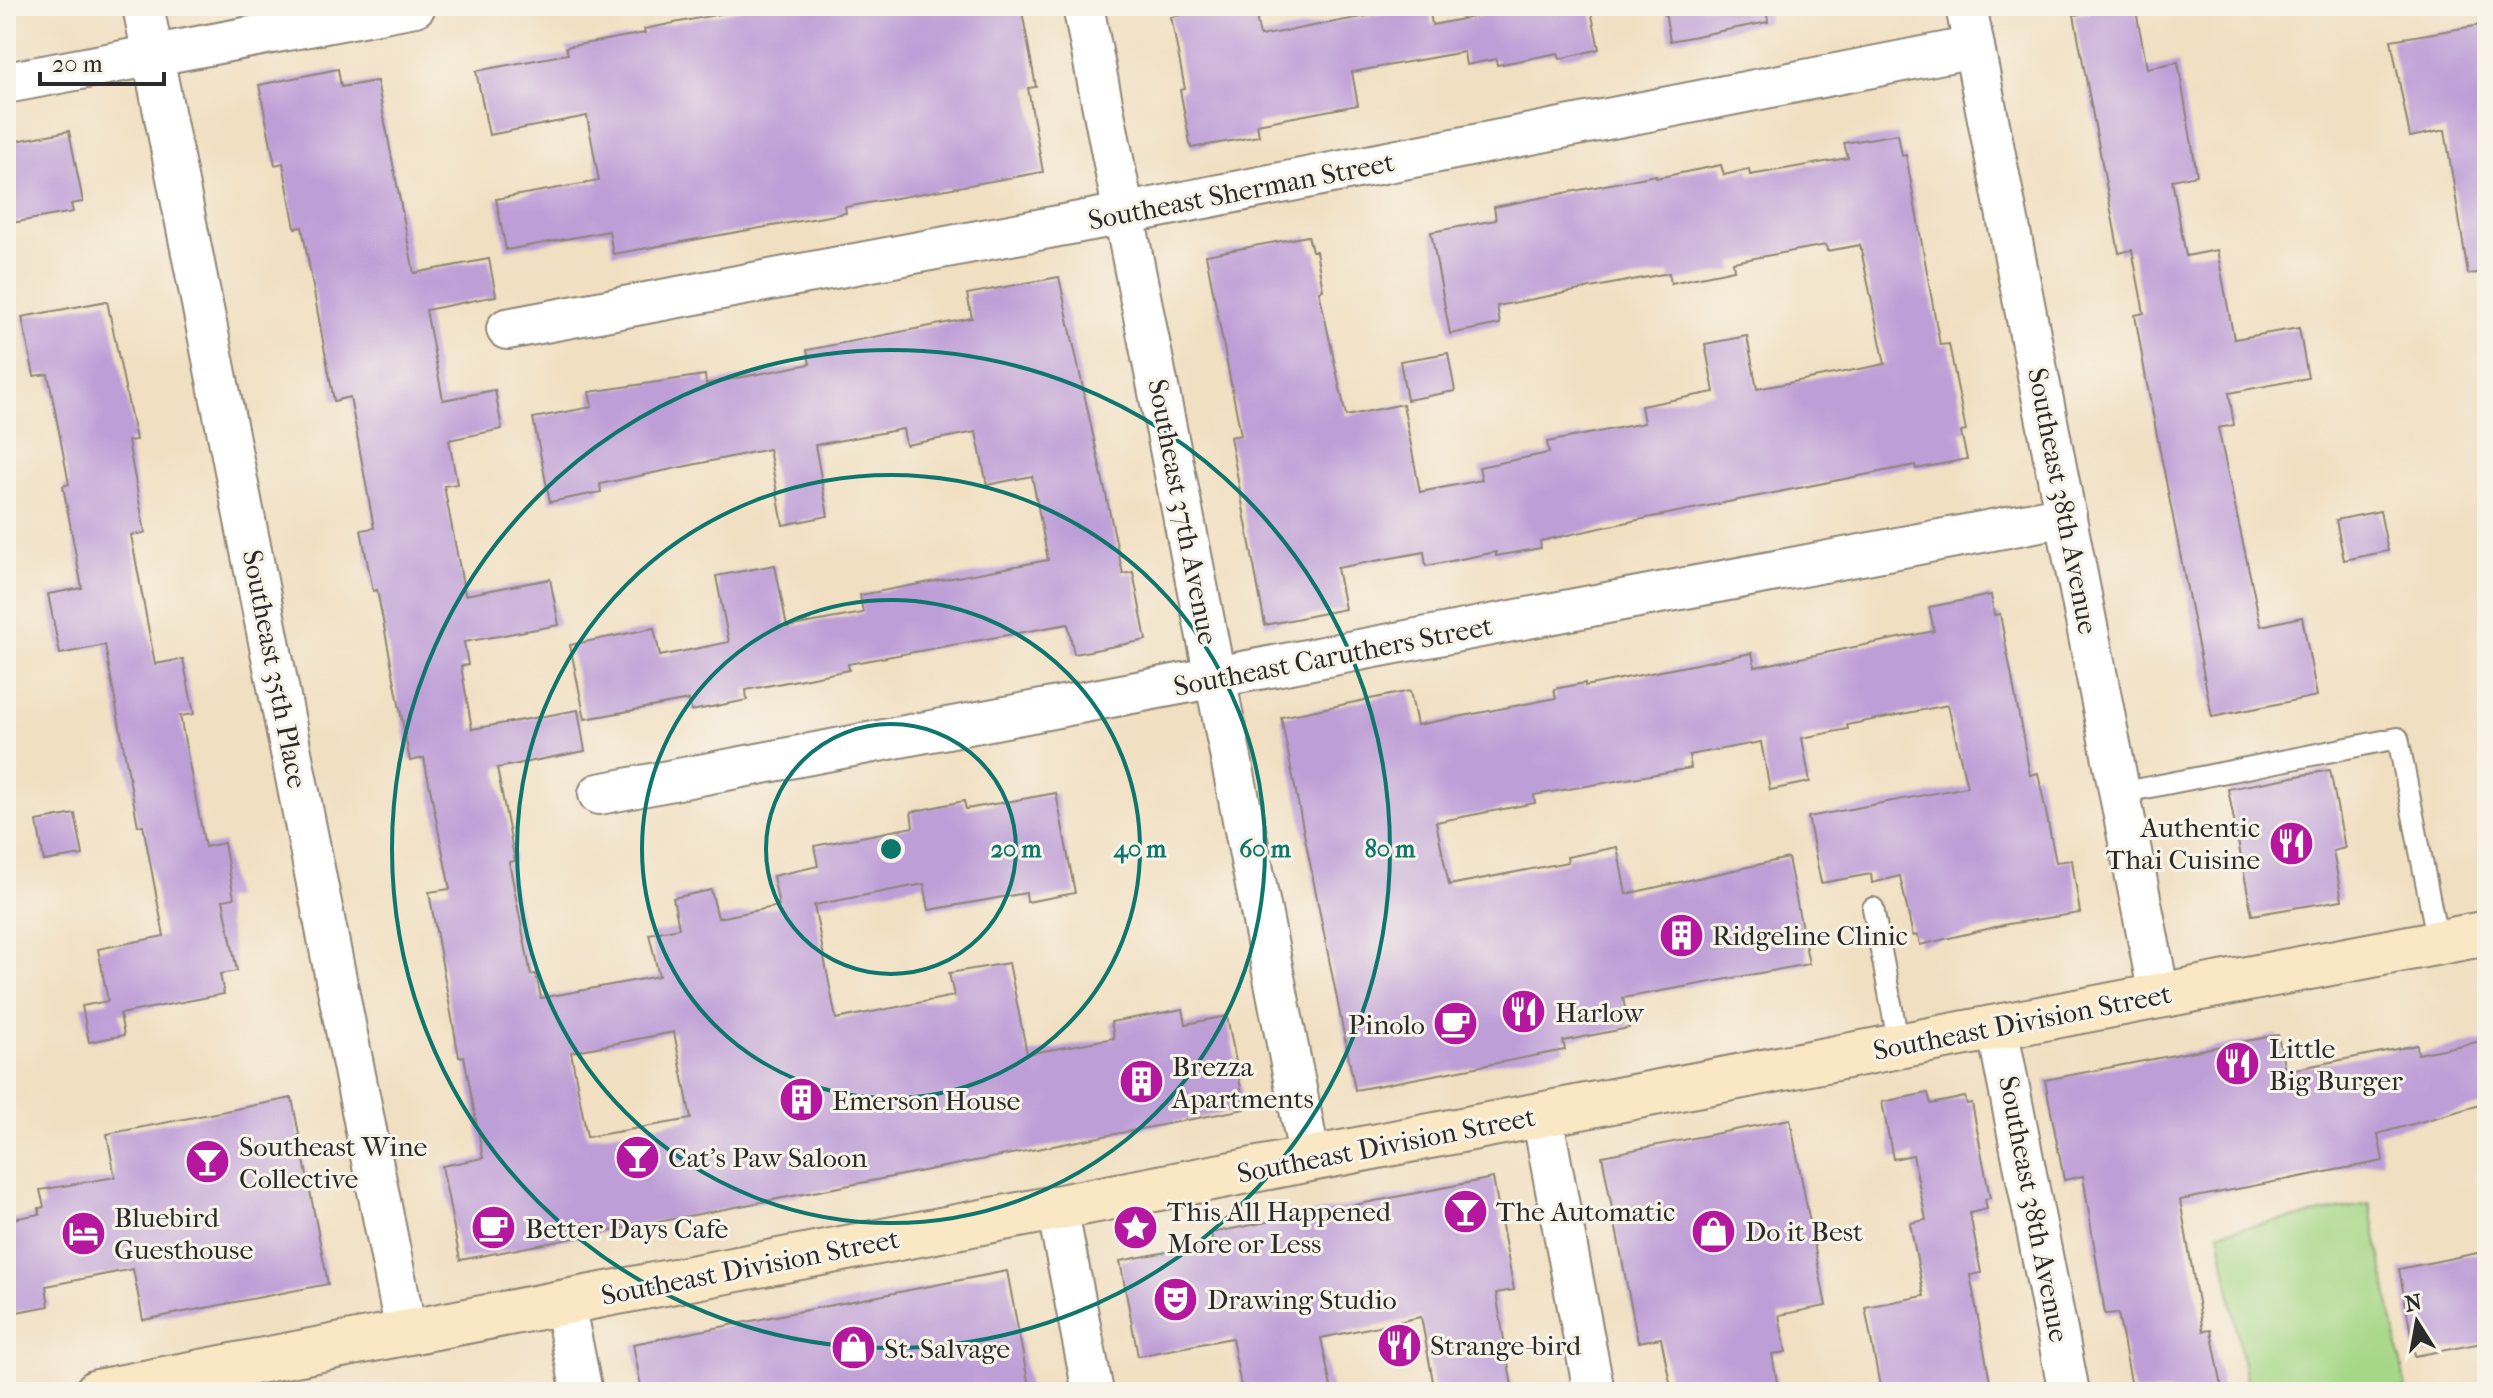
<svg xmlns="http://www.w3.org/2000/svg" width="2493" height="1398" viewBox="0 0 2493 1398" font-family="'IM FELL French Canon',serif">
<rect width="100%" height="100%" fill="#f7f3e8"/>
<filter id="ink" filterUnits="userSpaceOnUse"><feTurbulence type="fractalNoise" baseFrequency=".0125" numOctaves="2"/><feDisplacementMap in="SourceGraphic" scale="16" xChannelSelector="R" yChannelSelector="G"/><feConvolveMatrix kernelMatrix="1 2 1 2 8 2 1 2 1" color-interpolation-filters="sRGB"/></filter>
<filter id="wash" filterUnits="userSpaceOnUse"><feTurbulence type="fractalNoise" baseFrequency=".006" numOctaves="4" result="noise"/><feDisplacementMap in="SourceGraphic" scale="32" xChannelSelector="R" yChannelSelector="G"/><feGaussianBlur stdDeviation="1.8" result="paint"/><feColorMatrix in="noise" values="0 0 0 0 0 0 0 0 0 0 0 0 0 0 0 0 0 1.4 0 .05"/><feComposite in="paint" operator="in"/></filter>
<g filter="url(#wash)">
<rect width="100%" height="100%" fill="#f1dfc1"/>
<!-- green -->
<path fill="#a6d786" stroke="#688158" stroke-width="2" d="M2370,1204L2406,1389L2388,1392H2248L2219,1232Z"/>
<g id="blocks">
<!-- building -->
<g fill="#be9ed7" fill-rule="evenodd">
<path d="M740,6H1021L1036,87L1028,88L1043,172L845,207L846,213L613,254L609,231L506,250L496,199L599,181L587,116L489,135L476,71L568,54L566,47L645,33L644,29L740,10Z"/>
<path d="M1226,6H1254L1260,36L1389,12L1387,6H1429L1432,25L1528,6H1590L1599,49L1560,59L1558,53L1497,65L1496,59L1466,65L1464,52L1352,72L1358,105L1257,124L1259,136L1191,148L1180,90L1185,89L1171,17Z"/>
<path d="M1664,6H1766L1768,22L1670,41Z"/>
<path d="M2089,6H2135L2147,68L2178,62L2197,175L2172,180L2186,256L2217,250L2234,339L2299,328L2308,378L2229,393L2234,425L2218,428L2261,626L2302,617L2317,696L2212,717L2146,379L2135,315L2144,313L2132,250L2119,253L2074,15L2091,12Z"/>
<path d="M2487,24V272L2468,274L2445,130L2410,137L2391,40Z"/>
<path d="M338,69L341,87L377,81L414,273L489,259L496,296L426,310L443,400L495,390L502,429L449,440L457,484L444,486L465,595L550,579L559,625L464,642L468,665L461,666L472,729L578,710L585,751L497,768L515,861L509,862L531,975L536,974L541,998L659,976L649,934L679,928L673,898L711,890L718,918L779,906L773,876L818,866L814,846L913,827L911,812L964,801L966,809L1056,793L1075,893L1027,902L1026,893L929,910L924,884L814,905L836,1019L954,996L949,973L1009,963L1027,1054L1114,1038L1111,1022L1183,1009L1186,1024L1227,1016L1245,1109L460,1260L442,1166L483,1158L464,1056L459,1057L429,892L450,889L424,758L410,761L377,590L373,591L361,530L374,528L350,397L334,401L302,227L295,228L283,163L275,165L259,85ZM674,1032L691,1119L587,1137L571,1052Z"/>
<path d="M69,131L83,202L71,204L73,212L6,224V143Z"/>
<path d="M1898,134L1902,156L1906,155L1940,345L1949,344L1966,431L1961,432L1967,459L1916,469L1915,465L1647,518L1540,541L1541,548L1496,556V552L1426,566L1424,552L1337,568L1345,609L1265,625L1230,437L1241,435L1206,255L1308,236L1312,251H1316L1323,290L1319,291L1346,416L1403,404L1420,492L1482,480L1479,467L1549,453L1547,442L1644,423L1641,406L1714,392L1705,344L1747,336L1757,389L1885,364L1860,245L1827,251L1826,245L1733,262L1734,270L1671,283L1669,273L1497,306L1500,324L1450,334L1431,232L1496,220L1494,207L1656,175V178L1721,165L1724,175L1749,169L1750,175L1848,158L1844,143Z"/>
<path d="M1059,277L1123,574L1133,572L1146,640L1074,654L1068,624L848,664L849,670L746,690L747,700L691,711L689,700L585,719L570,645L654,628L660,656L729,642L716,576L775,565L787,627L863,613L860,595L1048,560L1032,476L987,485L976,432L906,445L903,429L815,445L828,516L783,525L769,449L600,484L601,492L550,502L533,418L592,407L589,392L705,375L706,384L810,364L807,350L972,318L967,294Z"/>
<path d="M107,301L136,440L128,441L145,533L131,535L155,664L183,659L194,714L180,716L205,847L224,843L234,898L223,900L237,971L220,974L224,994L120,1014L124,1035L89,1042L82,1006L108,1001L98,949L164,936L143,825L138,826L105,645L60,654L48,594L82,588L63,486L69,484L48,374L34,376L22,317Z"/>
<path d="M1448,353L1455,391L1407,400L1400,361Z"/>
<path d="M2380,511L2388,551L2344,560L2336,520Z"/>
<path d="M1991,595L1994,615L2000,614L2030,775L2038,773L2056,862L2072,860L2080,913L2008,924L1920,945L1918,935L1913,936L1900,876L1872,883L1871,874L1821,883L1808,817L1967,787L1948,705L1847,725L1848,729L1802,738L1810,782L1770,790L1761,742L1689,755L1691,768L1534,795L1535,803L1436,822L1449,885L1568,862L1567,857L1617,847L1626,894L1788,858L1809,964L1623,998L1629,1028L1563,1041L1565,1050L1355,1090L1281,717L1410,691L1417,725L1556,698L1554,689L1585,683V686L1752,653L1755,667L1934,631L1929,607Z"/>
<path d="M2330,770L2345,848L2333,851L2342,900L2252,915L2228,789Z"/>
<path d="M75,814L83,855L44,861L37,821Z"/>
<path d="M2278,1035L2285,1071L2417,1045L2418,1054L2487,1040V1103L2378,1134L2383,1161L2180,1200L2203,1331L2211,1330L2223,1392H2133L2118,1313L2105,1314L2083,1176L2064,1180L2045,1080Z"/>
<path d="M1928,1093L1931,1104L1965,1097L1967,1104L1972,1103L1990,1198L1985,1199L1987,1209L1970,1213L1981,1273L1970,1275L1992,1392H1881L1865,1307L1924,1296L1910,1223L1926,1220L1913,1155L1893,1159L1882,1102Z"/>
<path d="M292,1098L328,1284L143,1320L133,1269L46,1286L49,1306L6,1314V1220L40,1214L39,1208L44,1207L40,1190L115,1177L107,1134Z"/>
<path d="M1790,1119L1826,1306L1779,1315L1786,1352L1772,1354L1777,1382L1724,1392H1672L1661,1338L1638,1342L1602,1156Z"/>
<path d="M1493,1178L1514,1290L1496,1293L1513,1392H1435L1421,1317L1321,1338L1332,1392H1242L1232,1338L1138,1356L1120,1261L1213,1243L1211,1233Z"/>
<path d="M2487,1251V1342L2415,1356L2399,1269Z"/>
<path d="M1007,1271L1030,1392H642L633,1344Z"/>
</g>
</g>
</g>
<g filter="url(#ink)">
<use href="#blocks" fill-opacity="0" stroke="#8e8576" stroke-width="2"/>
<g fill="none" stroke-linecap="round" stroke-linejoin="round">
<defs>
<g id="lane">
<path d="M2120,793L2398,738L2438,943"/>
<path d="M1873,908L1899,1046"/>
</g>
<g id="street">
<path d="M143,6L406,1332"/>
<path d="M1083,6L1310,1160"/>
<path d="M1966,6L2159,995"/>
<path d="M6,83L415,6"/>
<path d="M507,329L1123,214L1974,47"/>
<path d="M599,794L2066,516"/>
<path d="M1997,1027L2069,1392"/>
<path d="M1542,1115L1594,1392"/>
<path d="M1057,1208L1093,1392"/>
<path d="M564,1303L582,1392"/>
</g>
<path id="secondary" d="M97,1392L2487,933"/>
</defs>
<!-- lane casing -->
<use href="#lane" stroke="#8e8576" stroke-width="24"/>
<!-- street casing -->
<use href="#street" stroke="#8e8576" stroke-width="44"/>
<!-- secondary casing -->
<use href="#secondary" stroke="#8e8576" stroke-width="48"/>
<!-- lane -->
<use href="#lane" stroke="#fff" stroke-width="20"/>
<!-- street -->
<use href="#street" stroke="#fff" stroke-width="40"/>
<!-- secondary -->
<use href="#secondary" stroke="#fae7c3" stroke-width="44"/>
</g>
</g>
<!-- distance rings -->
<g fill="none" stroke="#0f766e" stroke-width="4">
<circle cx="891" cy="849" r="125"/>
<circle cx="891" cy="849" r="249"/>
<circle cx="891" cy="849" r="374"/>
<circle cx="891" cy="849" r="499"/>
</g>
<!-- icons -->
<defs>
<symbol id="restaurant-disc" viewBox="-11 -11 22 22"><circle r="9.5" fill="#b5179e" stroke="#f7f3e8"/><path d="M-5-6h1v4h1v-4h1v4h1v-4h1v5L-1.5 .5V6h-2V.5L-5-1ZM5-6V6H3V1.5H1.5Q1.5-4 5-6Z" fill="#fff"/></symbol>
<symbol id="building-disc" viewBox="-11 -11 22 22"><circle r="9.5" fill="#b5179e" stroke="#f7f3e8"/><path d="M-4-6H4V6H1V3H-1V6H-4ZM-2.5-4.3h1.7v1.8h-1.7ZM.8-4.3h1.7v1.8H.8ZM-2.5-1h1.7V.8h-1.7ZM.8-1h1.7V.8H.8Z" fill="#fff"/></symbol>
<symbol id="cafe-disc" viewBox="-11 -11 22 22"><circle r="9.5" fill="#b5179e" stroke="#f7f3e8"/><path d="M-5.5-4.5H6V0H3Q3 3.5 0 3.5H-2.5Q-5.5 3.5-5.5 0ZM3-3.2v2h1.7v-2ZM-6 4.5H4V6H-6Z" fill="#fff"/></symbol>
<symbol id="bar-disc" viewBox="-11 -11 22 22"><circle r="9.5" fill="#b5179e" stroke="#f7f3e8"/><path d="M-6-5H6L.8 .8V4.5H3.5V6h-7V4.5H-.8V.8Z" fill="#fff"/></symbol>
<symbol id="sight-disc" viewBox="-11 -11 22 22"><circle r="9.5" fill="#b5179e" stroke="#f7f3e8"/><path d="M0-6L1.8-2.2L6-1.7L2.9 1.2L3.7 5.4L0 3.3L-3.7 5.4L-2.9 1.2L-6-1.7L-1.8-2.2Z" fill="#fff"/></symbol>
<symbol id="shop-disc" viewBox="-11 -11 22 22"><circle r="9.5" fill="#b5179e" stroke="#f7f3e8"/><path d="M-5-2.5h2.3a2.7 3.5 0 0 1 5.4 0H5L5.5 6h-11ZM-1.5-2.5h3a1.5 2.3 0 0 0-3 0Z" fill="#fff"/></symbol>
<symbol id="hotel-disc" viewBox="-11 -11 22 22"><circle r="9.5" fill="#b5179e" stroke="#f7f3e8"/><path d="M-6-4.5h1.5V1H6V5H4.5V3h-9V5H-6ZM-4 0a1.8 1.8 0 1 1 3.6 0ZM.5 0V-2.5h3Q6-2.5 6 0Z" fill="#fff"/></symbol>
<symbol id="theatre-disc" viewBox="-11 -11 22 22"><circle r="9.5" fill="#b5179e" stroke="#f7f3e8"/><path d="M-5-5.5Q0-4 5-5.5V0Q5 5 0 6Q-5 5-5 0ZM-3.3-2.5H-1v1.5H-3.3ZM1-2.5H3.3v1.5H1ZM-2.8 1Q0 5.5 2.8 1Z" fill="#fff"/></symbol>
</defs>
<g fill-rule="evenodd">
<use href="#restaurant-disc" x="2266" y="818" width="51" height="51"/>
<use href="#building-disc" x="1656" y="910" width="51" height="51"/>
<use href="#restaurant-disc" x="1498" y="986" width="51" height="51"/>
<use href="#cafe-disc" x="1430" y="998" width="51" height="51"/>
<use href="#restaurant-disc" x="2212" y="1038" width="51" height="51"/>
<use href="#building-disc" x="1116" y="1056" width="51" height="51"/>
<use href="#building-disc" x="776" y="1074" width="51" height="51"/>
<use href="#bar-disc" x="612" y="1132" width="51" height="51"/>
<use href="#bar-disc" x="182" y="1136" width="51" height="51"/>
<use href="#bar-disc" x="1440" y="1186" width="51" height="51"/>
<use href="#sight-disc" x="1110" y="1202" width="51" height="51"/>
<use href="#cafe-disc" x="468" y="1202" width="51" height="51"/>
<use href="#shop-disc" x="1688" y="1206" width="51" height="51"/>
<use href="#hotel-disc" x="58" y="1208" width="51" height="51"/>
<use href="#theatre-disc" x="1150" y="1274" width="51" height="51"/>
<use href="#restaurant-disc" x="1374" y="1320" width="51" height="51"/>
<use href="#shop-disc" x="828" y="1322" width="51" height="51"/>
</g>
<g text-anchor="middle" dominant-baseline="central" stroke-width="6" stroke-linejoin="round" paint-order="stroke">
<!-- street labels -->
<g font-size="28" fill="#2b2b2b" stroke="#f7f3e8">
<text transform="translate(1241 191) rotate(-11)">Southeast Sherman Street</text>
<text transform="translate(2063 501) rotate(79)">Southeast 38th Avenue</text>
<text transform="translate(1183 512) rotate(79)">Southeast 37th Avenue</text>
<text transform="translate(1333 656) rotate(-11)">Southeast Caruthers Street</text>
<text transform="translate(275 669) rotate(79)">Southeast 35th Place</text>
<text transform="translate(2022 1022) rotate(-11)">Southeast Division Street</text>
<text transform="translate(1386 1145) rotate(-11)">Southeast Division Street</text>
<text transform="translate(2034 1209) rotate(79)">Southeast 38th Avenue</text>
<text transform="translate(750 1267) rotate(-11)">Southeast Division Street</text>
</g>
<!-- poi labels -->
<g font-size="28" fill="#2b2b2b" stroke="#f7f3e8" text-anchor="start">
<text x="2260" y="827" text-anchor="end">Authentic<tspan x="2260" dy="32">Thai Cuisine</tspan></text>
<text x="1712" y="935">Ridgeline Clinic</text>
<text x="1555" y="1012">Harlow</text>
<text x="1425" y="1024" text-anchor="end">Pinolo</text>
<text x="2269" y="1048">Little<tspan x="2269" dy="32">Big Burger</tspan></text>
<text x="1172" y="1066">Brezza<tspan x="1172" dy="32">Apartments</tspan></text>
<text x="832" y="1100">Emerson House</text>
<text x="239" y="1146">Southeast Wine<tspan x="239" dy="32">Collective</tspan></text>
<text x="668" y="1157">Cat's Paw Saloon</text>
<text x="1167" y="1211">This All Happened<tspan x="1167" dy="32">More or Less</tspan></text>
<text x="1496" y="1211">The Automatic</text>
<text x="114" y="1217">Bluebird<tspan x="114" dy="32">Guesthouse</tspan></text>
<text x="525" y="1228">Better Days Cafe</text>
<text x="1745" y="1231">Do it Best</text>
<text x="1207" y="1299">Drawing Studio</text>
<text x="1430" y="1345">Strange-bird</text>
<text x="884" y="1348">St. Salvage</text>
</g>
</g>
<circle cx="891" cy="849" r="12" fill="#0f766e" stroke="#f7f3e8" stroke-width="4"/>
<g font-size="24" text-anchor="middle" font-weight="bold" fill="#0f766e" stroke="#f7f3e8" stroke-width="6" stroke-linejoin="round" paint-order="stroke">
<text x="1016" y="857">20 m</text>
<text x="1140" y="857">40 m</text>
<text x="1265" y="857">60 m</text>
<text x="1390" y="857">80 m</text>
</g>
<!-- margin -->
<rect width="2493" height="1398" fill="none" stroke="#f7f3e8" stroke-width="32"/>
<!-- north arrow -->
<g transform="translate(2417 1322) rotate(349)" stroke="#f7f3e8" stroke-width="6" paint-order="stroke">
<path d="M0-6L14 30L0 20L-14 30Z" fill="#2b2b2b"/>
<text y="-12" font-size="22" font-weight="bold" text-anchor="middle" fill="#2b2b2b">N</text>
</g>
<!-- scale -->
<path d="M40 72v12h124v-12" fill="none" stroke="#2b2b2b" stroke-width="4"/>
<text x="52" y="72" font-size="24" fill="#2b2b2b" stroke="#f7f3e8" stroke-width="6" paint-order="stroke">20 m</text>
</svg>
